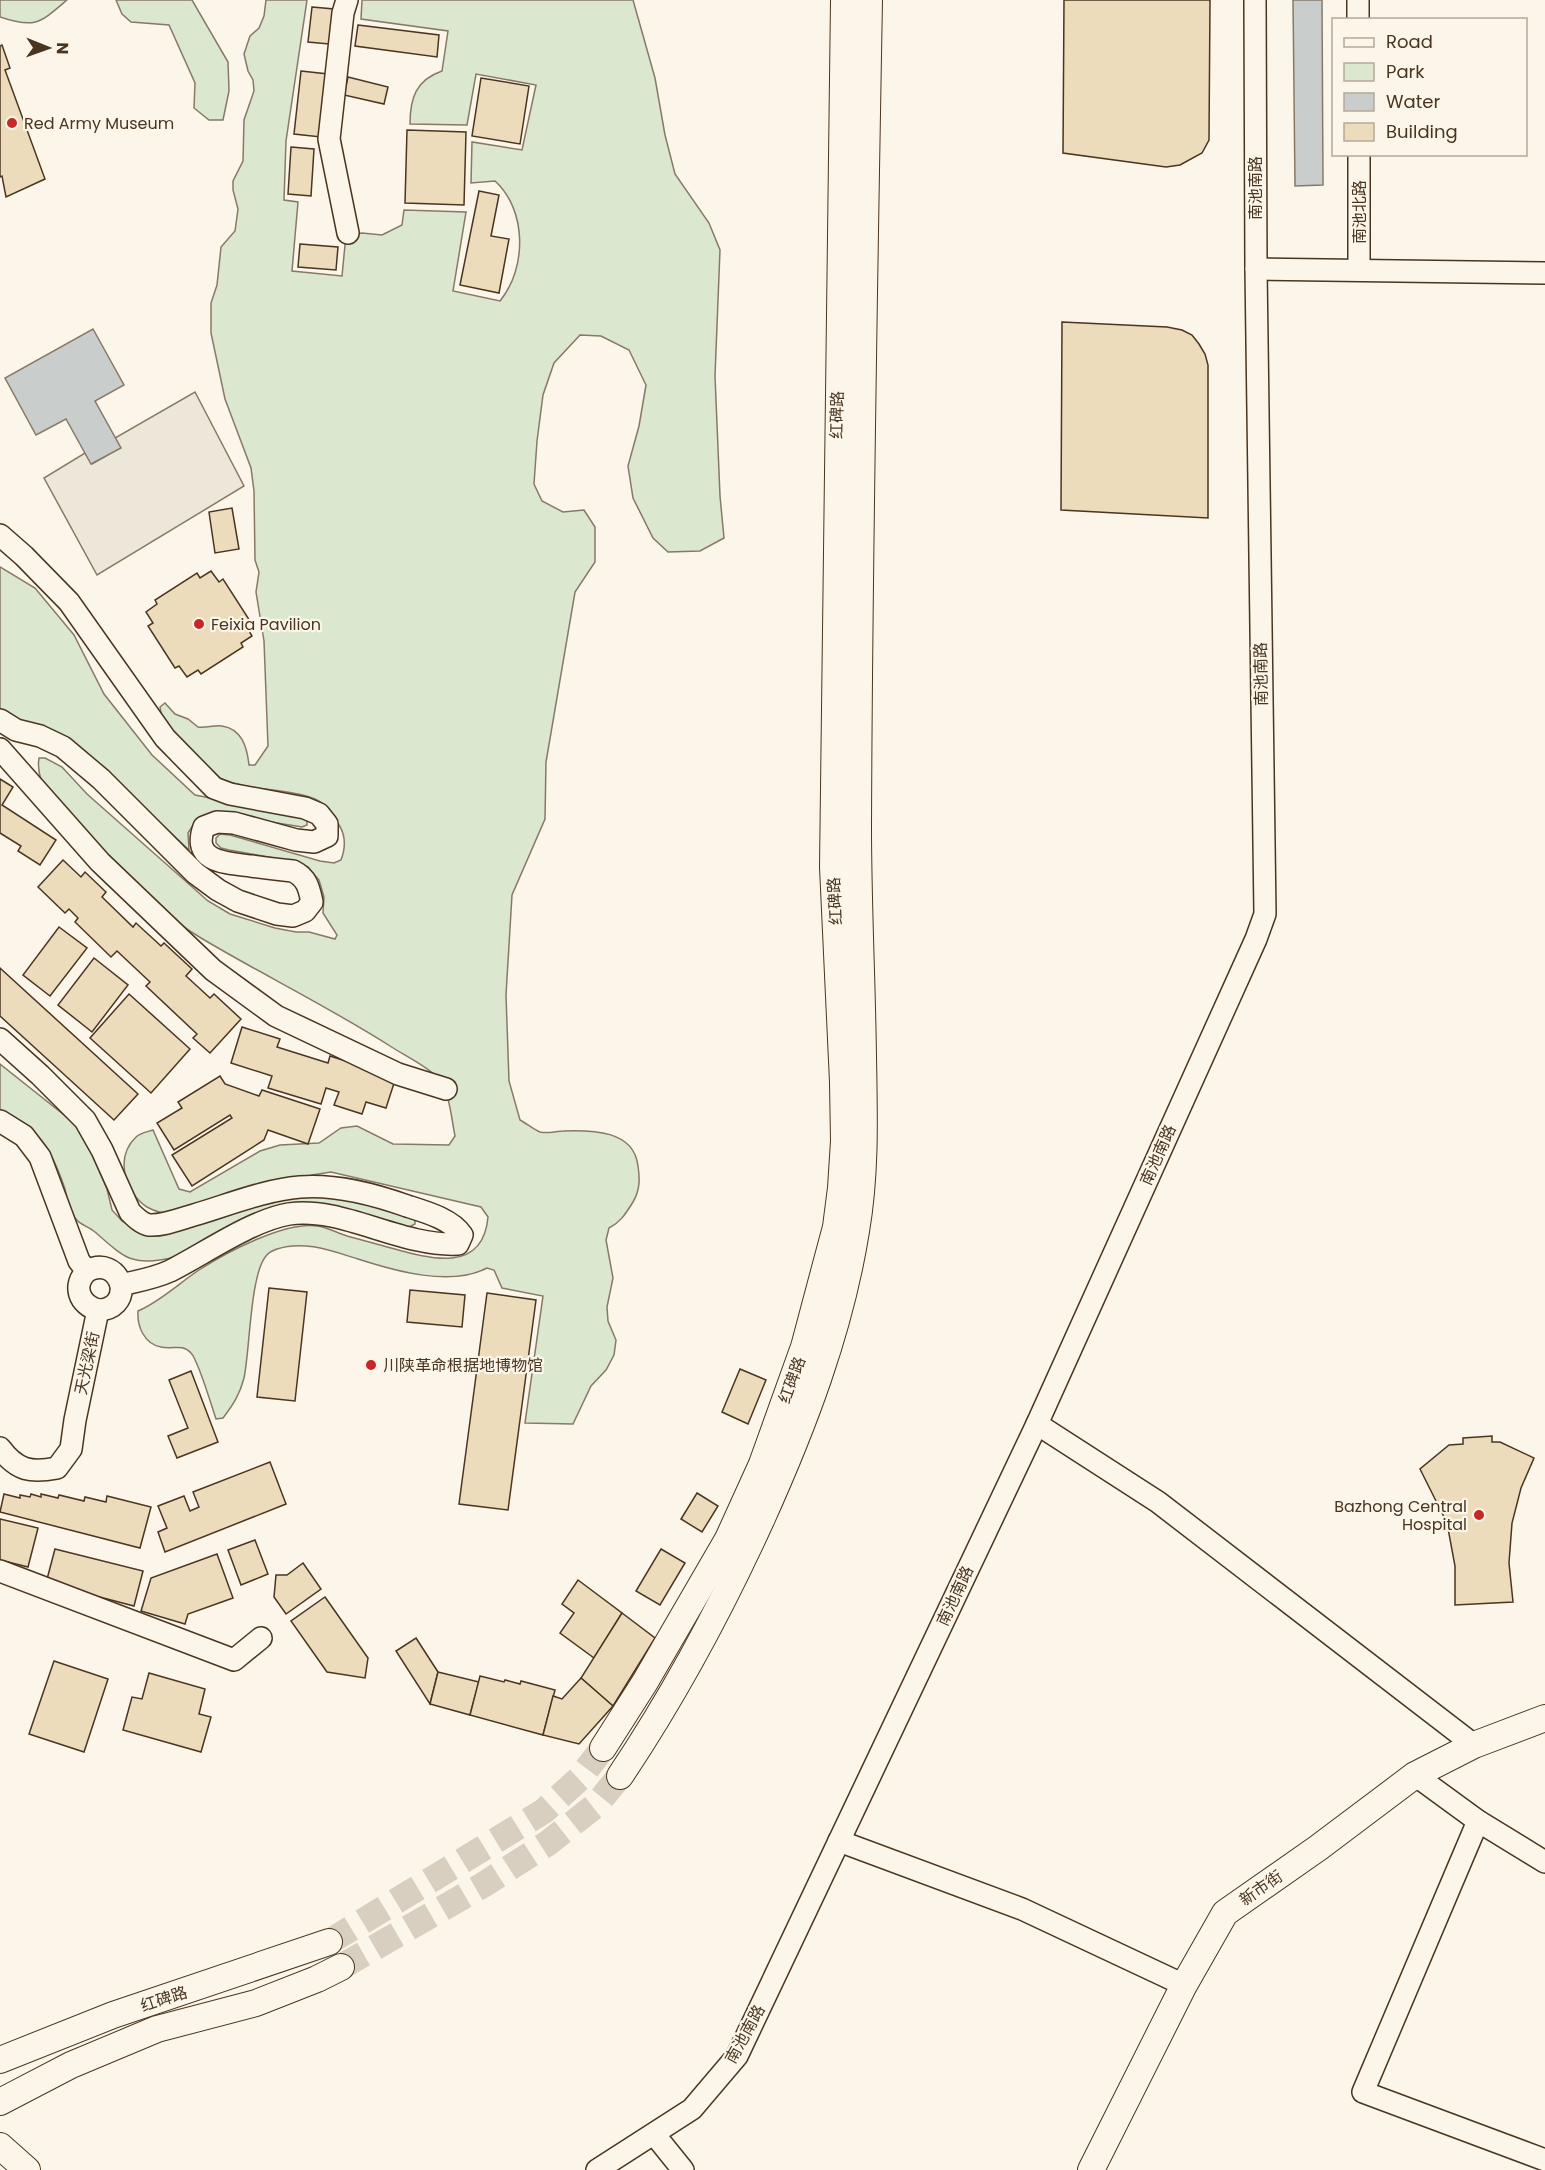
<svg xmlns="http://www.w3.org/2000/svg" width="1545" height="2170" viewBox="0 0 1545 2170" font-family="Poppins,'Noto Sans SC',sans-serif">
<rect width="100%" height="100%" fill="#fbf6e9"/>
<!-- green -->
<g fill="#dce7d0" stroke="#887966" stroke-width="1.5">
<path d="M0,0H67C40,23 35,29 0,17Z"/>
<path d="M116,0H192L228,62L229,91L223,120H209L194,108L195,83L169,25L131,22L122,14Z"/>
<path d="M266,0H307L286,141L284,200L298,202L292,271L342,276L345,245L349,235L362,233L382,235L402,225L404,210L466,212L453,291L500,301C527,268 527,210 495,181L471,183L472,142L522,150L536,85L476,74L467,125L410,124C410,98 416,80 442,71L448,31L361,19L362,0H633L655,78L665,135L675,174L709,223L720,250L715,376L720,496L724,538L700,551L668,552L653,538L633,498L628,466L639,426L646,385L629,350L601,336L580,335L554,363L543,395L537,441L534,484L542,501L563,512L584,510L595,527V562L575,592L546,762L545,819L512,895L506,995L509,1081L520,1120C526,1123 534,1130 540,1132C547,1134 557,1131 563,1131C592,1130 634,1130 638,1166C640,1179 640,1190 633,1202C626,1213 621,1222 609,1228L606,1240L613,1278L607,1307L608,1321L616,1340L614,1355L606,1370L591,1386L573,1424L525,1423L543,1296L502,1288L494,1270L487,1268C451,1287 395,1271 358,1259C332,1251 304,1240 277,1249C274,1250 268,1253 266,1256C250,1275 250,1350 244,1378C240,1394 233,1405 223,1418L216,1419C212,1407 198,1360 191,1353C182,1343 172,1350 161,1347C144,1344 137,1326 138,1311C161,1301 178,1284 199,1270C225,1253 285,1221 317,1226C327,1227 337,1233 347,1236C362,1240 377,1244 391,1248C430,1259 483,1274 488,1217L481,1207L331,1172L312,1175L165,1214C159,1212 152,1210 147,1207C124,1192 115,1157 136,1137C140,1133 147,1132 153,1130L179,1189L190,1192L260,1151L280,1145L319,1143L341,1128L357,1126L393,1144L449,1145L455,1136C451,1117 450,1090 436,1076C426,1066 402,1054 390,1046C329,1007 263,975 201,938C157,912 122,871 86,835C65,814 34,790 39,758H45L62,767L87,794L208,901L230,914L275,928L296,932H309L335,939L337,935L323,913L324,897L319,880L308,867L291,861L229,850L221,848L216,843V838L220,834L230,835L320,861L334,863L341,860C346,847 346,836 339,825C334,817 329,809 322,803C302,788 246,792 220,778C204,770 192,754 180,741C169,728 162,724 160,707L165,703L175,714L188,719L198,727C206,728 214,725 222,726C242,729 247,747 249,765H255L268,746L264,641L256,592L259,572L255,560L254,491L251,468L225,399L211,333V303L217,285L221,247L235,231L238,209L233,190V181L243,161L244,120L254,91L253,80L248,71L244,54L250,36L259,28L264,16Z"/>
<path d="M0,567L35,588L74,635L104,694L152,755L195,795L299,815L307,821V825L302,827L216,813L202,816L195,822L188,833L189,850L100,766L19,724L0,712Z"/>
<path d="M0,1064L78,1126L92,1154L107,1189L112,1210L122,1221L135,1229L290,1193L371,1202L415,1218V1224L407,1228L324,1208L177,1257C132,1266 128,1261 95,1232C90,1227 80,1225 76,1219C70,1212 67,1198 65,1189C52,1150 39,1127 0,1111Z"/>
</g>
<!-- parking -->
<path fill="#ede7d9" stroke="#887966" stroke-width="1.5" d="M195,392L244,486L97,575L44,478L85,453L92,464L120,448L115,438Z"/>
<!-- water -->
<g fill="#c9cecd" stroke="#887966" stroke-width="1.5">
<path d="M1293,0H1322L1323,185L1295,186Z"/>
<path d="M93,329L124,385L95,401L121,448L91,464L66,419L36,435L5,378Z"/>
</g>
<!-- building -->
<g fill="#ecdcbc" stroke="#4a3520" stroke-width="1.5">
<path d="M1064,0H1210L1209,140L1202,153L1180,165L1166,167L1063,153Z"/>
<path d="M312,7L334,9L329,44L308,42Z"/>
<path d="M358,25L439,35L437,57L355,46Z"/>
<path d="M2,45L10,68L5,70L45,179L6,197L2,176L0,177V46Z"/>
<path d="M301,71L328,74L321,137L294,134Z"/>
<path d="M348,77L388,87L384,104L344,95Z"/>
<path d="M481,78L529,86L520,144L472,136Z"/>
<path d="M407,130L466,132L464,205L405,203Z"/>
<path d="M291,147L314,149L311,196L288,194Z"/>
<path d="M479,191L499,195L491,236L509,239L499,293L460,285Z"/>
<path d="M300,244L338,247L336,270L298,267Z"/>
<path d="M1062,322L1167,327L1182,330L1192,335L1199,344L1205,354L1208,365V518L1061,510Z"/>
<path d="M232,508L239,549L215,553L209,512Z"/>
<path d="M211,571L219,582L223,579L250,621L245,624L252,636L241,643L243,647L201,674L198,670L187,677L179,666L175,668L148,626L153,623L146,612L157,604L155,600L197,573L200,578Z"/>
<path d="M0,779L13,787L2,805L56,840L40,865L18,851L21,846L0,833Z"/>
<path d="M63,860L81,877L85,872L106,892L102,897L133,927L136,923L161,946L164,943L192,969L186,976L210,998L214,994L241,1019L210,1053L193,1038L197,1034L146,986L150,982L117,951L111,957L75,922L78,918L69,909L65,913L38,887Z"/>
<path d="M59,927L87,948L50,996L23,975Z"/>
<path d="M94,958L128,985L92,1032L58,1005Z"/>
<path d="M0,968L138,1094L114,1120L0,1016Z"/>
<path d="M129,994L190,1049L151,1093L90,1038Z"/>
<path d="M242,1027L280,1039L277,1047L328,1063L330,1056L396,1077L386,1108L366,1102L362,1114L334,1105L339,1092L326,1088L321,1104L268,1088L272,1076L231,1063Z"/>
<path d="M220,1076L225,1084L259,1096L262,1090L320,1109L308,1144L268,1130L264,1140L192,1186L172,1155L232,1118L230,1115L174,1150L157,1123L182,1108L178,1102Z"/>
<path d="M269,1288L307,1292L295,1401L257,1397Z"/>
<path d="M410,1290L465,1295L462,1327L407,1322Z"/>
<path d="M487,1293L536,1300L508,1510L459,1504Z"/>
<path d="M740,1369L766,1380L748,1424L722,1412Z"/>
<path d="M191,1371L218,1442L177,1458L168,1436L188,1428L169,1380Z"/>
<path d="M1492,1436V1442H1500L1534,1458L1521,1488L1512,1523L1509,1563L1513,1602L1455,1605V1566L1447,1523L1420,1469L1449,1445L1463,1444V1438Z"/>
<path d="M270,1462L286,1504L165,1552L158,1532L167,1528L158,1506L184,1496L190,1511L199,1507L193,1492Z"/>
<path d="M697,1493L718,1506L702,1532L681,1519Z"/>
<path d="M4,1494L20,1498V1495L30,1497L31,1494L41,1497V1494L58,1498L59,1495L84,1501L85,1497L106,1502L107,1496L151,1507L140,1548L0,1512Z"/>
<path d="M0,1519L38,1528L28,1567L0,1560Z"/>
<path d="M255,1540L268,1574L241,1585L228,1550Z"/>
<path d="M55,1549L143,1571L134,1606L46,1583Z"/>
<path d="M661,1549L685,1563L660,1605L636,1591Z"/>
<path d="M217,1554L233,1598L188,1614L185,1624L141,1611L151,1578Z"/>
<path d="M303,1563L321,1589L286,1614L274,1597L276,1575H287Z"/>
<path d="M578,1580L622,1613L594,1658L560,1633L574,1613L562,1604Z"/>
<path d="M325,1597L368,1658L365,1678L327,1672L291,1621Z"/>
<path d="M622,1613L655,1638L613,1706L581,1678Z"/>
<path d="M416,1638L438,1672L430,1704L396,1651Z"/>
<path d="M54,1661L108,1679L84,1752L29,1734Z"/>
<path d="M438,1672L479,1682L470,1715L430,1704Z"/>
<path d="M149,1673L205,1689L199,1714L211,1717L201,1752L123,1730L132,1697L142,1699Z"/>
<path d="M480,1676L504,1682L505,1680L520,1684L521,1681L555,1690L543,1735L470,1715Z"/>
<path d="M581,1678L613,1706L579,1744L543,1735L553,1696L562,1699Z"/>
</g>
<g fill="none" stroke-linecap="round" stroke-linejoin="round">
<!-- major-tunnel -->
<g stroke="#d8cfc1" stroke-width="26" stroke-dasharray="26 13" stroke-linecap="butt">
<path d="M329,1942L544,1811L580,1778L603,1748"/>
<path d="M341,1967L483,1885L548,1843L596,1805L620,1776"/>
</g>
<defs>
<g id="minor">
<path d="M347,0L343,13L329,139L348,233"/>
<path d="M1358,0V20"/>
<path d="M1359,154V270"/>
<path d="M1256,269L1545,273"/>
<path d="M0,535L24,556L69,602L165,738L214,788L230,794L305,808L319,814L327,824V836L314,842L296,840L234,823L217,822L204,827C191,862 226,863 251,866C265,868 279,870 293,871C307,878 309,888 312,902L305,911L293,916L277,914L238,901L218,890L195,873L101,779L63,747L40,736L16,730L0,720"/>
<path d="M0,749L100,862L213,970L276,1016L398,1074L446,1089"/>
<path d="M0,1039L40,1075L85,1120L102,1150L130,1212C135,1217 142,1224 149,1225C163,1226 180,1219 194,1215C228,1205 264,1190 300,1187C336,1184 373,1194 407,1206C426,1212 451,1219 462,1235L458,1244C401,1247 342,1206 289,1214C252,1220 204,1254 170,1271C155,1278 138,1281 121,1285C123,1300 113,1310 98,1310"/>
<path d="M0,1121L24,1136L40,1157L79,1261L87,1271C72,1285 79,1305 98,1310L75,1420L71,1449L57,1468C31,1473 17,1471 0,1448"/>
<path d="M87,1271C102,1263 116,1269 121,1285"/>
<path d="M1037,1424L1158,1502L1474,1745"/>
<path d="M0,1571L234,1660L261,1638"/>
<path d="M1415,1775L1478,1821L1545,1862"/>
<path d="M1478,1821L1363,2092L1545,2160"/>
<path d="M839,1841L1022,1909L1184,1985"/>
<path d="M654,2134L683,2170"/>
<path d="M597,2170L692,2109L737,2056L1037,1424L1256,939L1265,914L1256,269L1255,0"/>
</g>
<g id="major">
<path d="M603,1748L645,1682L728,1539L762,1464L804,1347L836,1227L841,1188L844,1141L843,1082L833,867L844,0"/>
<path d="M620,1776C675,1694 721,1608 762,1518C803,1427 840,1331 856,1231C866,1173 864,1115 863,1057C862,980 858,904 858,827C859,551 864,276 869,0"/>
<path d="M0,2060L113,2015L329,1942"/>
<path d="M0,2102L71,2065L157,2029L256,2003L317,1979L341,1967"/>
<path d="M0,2146L27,2170"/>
<path d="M1091,2170L1184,1985L1225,1913L1318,1848L1415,1775L1474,1745L1545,1718"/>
</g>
</defs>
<!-- minor casing -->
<use href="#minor" stroke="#4a3520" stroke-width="24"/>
<!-- major casing -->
<use href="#major" stroke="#4a3520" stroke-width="28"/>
<!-- minor -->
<use href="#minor" stroke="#fbf6e9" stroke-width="21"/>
<!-- major -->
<use href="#major" stroke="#fbf6e9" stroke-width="26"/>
</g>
<!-- markers -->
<g fill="#c62828" stroke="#fbf6e9" stroke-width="2">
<circle cx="12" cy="123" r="6"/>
<circle cx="199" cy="624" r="6"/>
<circle cx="371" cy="1365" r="6"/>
<circle cx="1479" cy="1515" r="6"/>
</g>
<g text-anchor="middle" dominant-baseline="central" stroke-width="4.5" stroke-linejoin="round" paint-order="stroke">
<!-- poi labels -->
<g font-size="16" fill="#4a3520" stroke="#fbf6e9" text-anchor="start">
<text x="24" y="123">Red Army Museum</text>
<text x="211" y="624">Feixia Pavilion</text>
<text x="383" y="1365">川陕革命根据地博物馆</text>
<text x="1467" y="1506" text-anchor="end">Bazhong Central<tspan x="1467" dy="18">Hospital</tspan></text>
</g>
<!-- street labels -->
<g font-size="16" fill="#4a3520" stroke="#fbf6e9">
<text transform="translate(1255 188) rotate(-90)">南池南路</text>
<text transform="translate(1359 212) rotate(-90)">南池北路</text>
<text transform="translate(837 415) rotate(-89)">红碑路</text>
<text transform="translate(1261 674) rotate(-91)">南池南路</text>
<text transform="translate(835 901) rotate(-93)">红碑路</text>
<text transform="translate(1158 1155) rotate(-66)">南池南路</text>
<text transform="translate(87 1363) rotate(-78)">天光梁街</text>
<text transform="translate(792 1380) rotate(-70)">红碑路</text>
<text transform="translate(955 1596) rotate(-65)">南池南路</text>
<text transform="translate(1261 1888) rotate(-35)">新市街</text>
<text transform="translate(164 1999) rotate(-18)">红碑路</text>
<text transform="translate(745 2034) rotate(-61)">南池南路</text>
</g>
</g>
<!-- legend -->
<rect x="1332" y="18" width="195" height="138" fill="#fbf6e9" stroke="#b4a999" stroke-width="1.5"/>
<rect x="1344" y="38" width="30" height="9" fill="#fbf6e9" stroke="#b4a999" stroke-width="1.5"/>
<text x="1386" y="48" font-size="18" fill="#4a3520">Road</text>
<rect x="1344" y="63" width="30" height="18" fill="#dce7d0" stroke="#b4a999" stroke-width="1.5"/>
<text x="1386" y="78" font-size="18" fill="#4a3520">Park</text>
<rect x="1344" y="93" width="30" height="18" fill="#c9cecd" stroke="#b4a999" stroke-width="1.5"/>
<text x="1386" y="108" font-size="18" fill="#4a3520">Water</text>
<rect x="1344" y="123" width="30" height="18" fill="#ecdcbc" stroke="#b4a999" stroke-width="1.5"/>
<text x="1386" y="138" font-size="18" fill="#4a3520">Building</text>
<!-- north arrow -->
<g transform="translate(48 48) rotate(91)" stroke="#fbf6e9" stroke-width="4.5" paint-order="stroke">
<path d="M0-4.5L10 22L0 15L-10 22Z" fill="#4a3520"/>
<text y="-9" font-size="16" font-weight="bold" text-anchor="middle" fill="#4a3520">N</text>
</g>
</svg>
